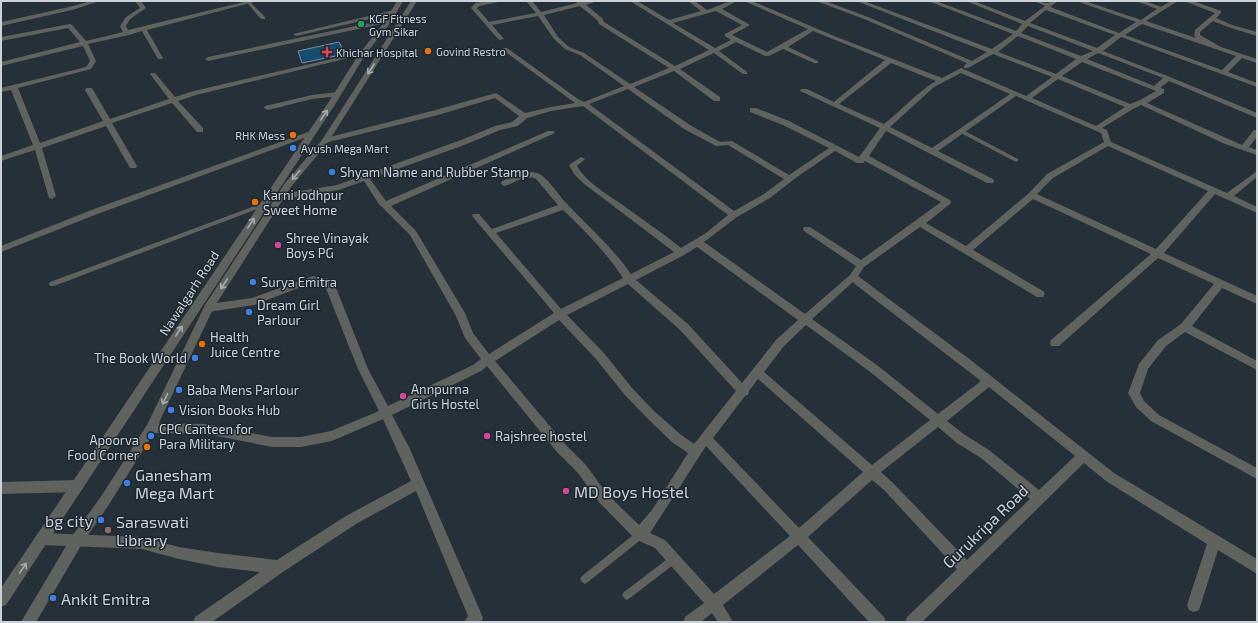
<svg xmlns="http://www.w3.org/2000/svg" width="1258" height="623" viewBox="0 0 1258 623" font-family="'Exo 2',sans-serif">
<rect width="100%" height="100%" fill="#263039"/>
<!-- building -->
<path fill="#154c71" stroke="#7e8b95" d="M339,42L345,54L302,63L298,51Z"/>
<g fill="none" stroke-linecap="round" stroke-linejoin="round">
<!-- service -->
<g fill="#5f625d" fill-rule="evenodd">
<path d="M248,2H250L265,17V19H261L248,4Z"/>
<path d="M961,129L1018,159L1019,160L1016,162L1014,161L959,132L958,131Z"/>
<path d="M263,203L265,204L266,205L265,206L54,286H50L49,284L50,282Z"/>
<path d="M640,531L643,532L645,535L643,538L588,582L585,584L582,582L580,579L582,576L637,532Z"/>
<path d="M674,554L677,556L679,559L677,562L630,598L627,600L624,598L622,595L624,592Z"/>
</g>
<!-- minor -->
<g fill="#5f625d" fill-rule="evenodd">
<path d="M91,1H100L72,10L1,26V22L69,7Z"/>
<path d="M135,1H141L146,8L130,19L126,26L128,30L248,1H258L147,30L163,58L162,59H158L142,31L129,35L88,44L96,61L91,69L18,88L40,143L103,121L85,90L86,88H92L110,119L169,99L150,74L151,73H155L175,97L194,91L362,52L365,54L196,95L178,101L203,128V132H197L172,103L112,123L137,166L136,168H130L106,126L42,148L56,196L52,199L49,198L35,150L1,161V156L33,145L11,90L1,92V88L86,67L90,61L83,46L1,66V62L80,42L68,28L1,41V37L70,24L72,25L86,41L123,32L120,26L126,17L140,8Z"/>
<path d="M486,1H503L479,6L477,8L489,22L536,13L526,1H532L541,12L577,3L575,1H597L586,5L602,18L604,22L675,66L709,50L630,1H637L669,20L701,11L688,1H695L707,10C717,7 726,1 737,1L722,9L750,25L732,35L767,52L808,29L744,1H752L834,36L942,78L961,68L1026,96L1052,77L993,54L968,68H964V66L967,63L864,19L816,1H825L868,17L972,61L987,52L856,1H864L992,49L1013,34L928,1H936L1016,31L1022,24L966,1H974L1025,21L1045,6L1034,1L1048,3L1051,1H1058L1050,7L1119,33L1136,22L1076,1H1085L1141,20L1157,9L1136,1H1145L1161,7L1171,1H1178L1146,21L1196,38L1194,36L1195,30L1215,13L1184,1H1193L1221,11V13L1216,18L1232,25L1257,32V36L1228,27L1213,21L1200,32V35L1221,47L1257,59V63L1242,58L1228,72L1257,83V87L1121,37L1103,51L1170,77L1257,113V118L1169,81L1160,88L1164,89V93L1147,103L1242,145L1254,130H1257V137L1249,147L1257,150V155L1225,144L1141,105L1133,109L1102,128L1107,130L1111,142L1227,193L1257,171V177L1234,196L1257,207V213L1215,194L1164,253L1257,296V304L1222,288L1192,326L1257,361V370L1185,332L1166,346L1148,369L1140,393L1144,401L1159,415L1257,468V479L1151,421L1136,407L1128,393L1139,364L1158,340L1181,324L1214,284L1158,258L1059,346H1051L1050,343L1051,340L1151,254L1033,199L973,250L1043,291L1045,294L1043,297H1037L920,227L864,267L858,276L972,361L1114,473L1257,559V574L1218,550L1199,610L1194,612L1189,610L1187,605L1207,544L1106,481L1084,463L922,622H905L907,617L957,569L884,490L872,480L808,537L884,617L886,622H869L798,545L723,605L733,622H718L712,613L701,622H683L685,617L704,603L655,548L635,539L599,502L578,473L557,452L487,366L481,371L392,415L409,447L481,613L483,618L481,622H464L468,616L416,491L356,524L283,572L212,622H193L195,617L260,572L218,567L179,559L142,549L42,545L37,543L36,539L37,535L42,533L142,537L179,547L218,553L277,560L346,516L411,481L383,419L332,441L301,447H272L207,434L151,433L147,431L145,428L147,425L151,423L207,424L272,437H301L331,431L379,411L358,369L327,291L323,283L314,282L254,305L209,312L205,311L204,308L205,305L209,304L252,298L313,276L329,279L337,290L368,369L388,406L473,365L481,359L465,338L456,316L410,235L378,203L364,181L339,190L280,200L276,197L280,194L337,185L461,140L495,126L512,122L519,116L495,98L438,115L325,143H322V139L432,111L496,93L525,113L551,107L575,103L503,50V48H507L578,99L584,102L624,86L580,55L565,49L554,39L538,16L492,25L504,39L499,40L471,8L475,3ZM580,6L597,20L599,24L669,68L630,84L584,53L569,47L558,37L544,15ZM1046,10L1115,35L1097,48L1030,23ZM716,11L742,25L725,34V36L731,40L715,48L673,23ZM1142,24L1236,56L1222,70L1125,35ZM1028,26L1093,51L1081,56L1021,33ZM813,31L885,60L834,102L807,89H801L800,91L880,128L859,157L789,121L756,108H750V112L783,125L829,148L789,175L732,141L720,142L690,125L634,87L674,71L714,101H720V97L680,69L714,53L743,74H747V72L719,51L736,42L765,56H769L783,49L814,63H818V61L788,47ZM1018,36L1076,59L1056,74L998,52ZM1098,53L1163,78L1154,86L1087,59ZM1082,62L1156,91L1140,100L1130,104L1062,76ZM891,63L936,81C917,92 902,110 884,124L839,104ZM961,73L1010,94L932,148L890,127L934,87ZM1058,79L1125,107L1096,126L1032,98ZM628,89L684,129L716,146L728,145L784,179L764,194L734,211L589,104ZM1016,96L1101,133L1104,142L1047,174L1029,193L966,246L926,223L950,204L951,202L950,200L869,156L886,131L987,183H993L994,181L993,179L938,151ZM583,106L728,215L706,233L681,248C663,233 643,220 624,206C608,195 587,183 577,166L585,159L581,157L569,165L574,174L583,183L674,252L631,274C611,246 590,228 567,204C559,196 547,176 537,173C525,169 513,177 502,181L501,183L502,185L505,186C515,183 525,174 536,179L558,205L492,229L479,214H473L472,216L554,313L489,354L473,333L465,313L416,231L391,206L555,133L554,131H548L386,201L370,179L467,144L500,130L518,126L527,118L551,111ZM1108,146L1208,191L1156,249L1037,194L1053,178ZM835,151L857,163H863L865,161L941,202L861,260L810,227H804L803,229L804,231L856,266L850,275L805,314L704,242L737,217L770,198L797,177ZM563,210C585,231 606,252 623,278L561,309L496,233ZM697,247L798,320L776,340L742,383L688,324L636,280L684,255ZM853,282L856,285L981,381L938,414L877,365L812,319ZM628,284L680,330L736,391L694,444L680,434L654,411L632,388L604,353L567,315ZM559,320L596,359L624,394L646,417L672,442L688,453L652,510L639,525L607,494L586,465L565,444L495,361ZM806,325L869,371L930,420L872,465L764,372L784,346ZM758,379L863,472L799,528L713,438L745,396L748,395L749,391ZM989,387L1075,456L1039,490L989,450L965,435L947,421ZM938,427L957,443L981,458L1030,499L967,560L892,482L881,472ZM706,446L790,536L714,594L665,540L650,533Z"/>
<path d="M394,10L397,12L396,13L296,36L293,34Z"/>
<path d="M389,19L391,20V22L208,61L205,59L208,57Z"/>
<path d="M337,92H340V96L312,99L268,110L264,108L265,106L312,95Z"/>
<path d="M308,132H314L315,134L100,213L1,252V246L94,209Z"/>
<path d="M78,480L82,482L84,486L82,490L78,492L1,494V482Z"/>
</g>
<!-- tertiary -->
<g fill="#5f625d" fill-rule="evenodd">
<path d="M397,1H403L391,22L365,55L336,103L6,605L1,607V588L328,103L359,54L386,20Z"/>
<path d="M411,1H417L329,141L291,187L213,309L155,431L108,506L82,544L36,622H21L72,536L100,498L147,425L205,305L285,183L322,140Z"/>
</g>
</g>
<!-- one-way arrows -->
<defs><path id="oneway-shaft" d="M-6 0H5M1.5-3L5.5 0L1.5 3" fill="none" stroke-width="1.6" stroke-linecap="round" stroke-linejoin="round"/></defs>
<g stroke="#a6abad">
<use href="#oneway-shaft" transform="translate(371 69) rotate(123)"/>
<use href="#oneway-shaft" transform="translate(324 115) rotate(-56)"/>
<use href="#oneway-shaft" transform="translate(296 175) rotate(130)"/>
<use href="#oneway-shaft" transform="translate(251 223) rotate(-56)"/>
<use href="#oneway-shaft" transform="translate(224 284) rotate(123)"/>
<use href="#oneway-shaft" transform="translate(179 331) rotate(-57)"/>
<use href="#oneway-shaft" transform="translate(165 399) rotate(116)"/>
<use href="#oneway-shaft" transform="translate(23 568) rotate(-56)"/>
</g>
<!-- markers -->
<circle fill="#2e9e5b" stroke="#1c262f" stroke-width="1.5" cx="361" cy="24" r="4"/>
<g fill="#e8710a" stroke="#1c262f" stroke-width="1.5">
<circle cx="428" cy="51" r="4"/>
<circle cx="293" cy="135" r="4"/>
<circle cx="255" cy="202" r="4"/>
<circle cx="202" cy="344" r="4"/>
<circle cx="147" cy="447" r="4"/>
</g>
<path fill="#e0444e" stroke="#1c262f" stroke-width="1.5" d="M325 46h4v4h4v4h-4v4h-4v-4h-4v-4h4z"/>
<g fill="#3f7fe0" stroke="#1c262f" stroke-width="1.5">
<circle cx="293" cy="148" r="4"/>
<circle cx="332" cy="172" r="4"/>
<circle cx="253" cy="282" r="4"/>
<circle cx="249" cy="312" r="4"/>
<circle cx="195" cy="358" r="4"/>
<circle cx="179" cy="390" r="4"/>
<circle cx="171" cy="410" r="4"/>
<circle cx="151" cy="436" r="4"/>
<circle cx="127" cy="483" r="4"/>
<circle cx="101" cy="520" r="4"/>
<circle cx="53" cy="598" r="4"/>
</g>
<g fill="#d1479c" stroke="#1c262f" stroke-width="1.5">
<circle cx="278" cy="245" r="4"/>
<circle cx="403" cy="396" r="4"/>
<circle cx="487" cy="436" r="4"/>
<circle cx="566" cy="491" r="4"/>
</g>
<circle fill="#8d6e63" stroke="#1c262f" stroke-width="1.5" cx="108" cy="530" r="4"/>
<g text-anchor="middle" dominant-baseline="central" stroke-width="3" stroke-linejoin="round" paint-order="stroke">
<!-- far-poi labels -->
<g font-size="11" fill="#ccd2d8" stroke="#1c262f" text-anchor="start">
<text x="369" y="18">KGF Fitness<tspan x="369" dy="13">Gym Sikar</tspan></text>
<text x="436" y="51">Govind Restro</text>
<text x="336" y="52">Khichar Hospital</text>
<text x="285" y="135" text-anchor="end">RHK Mess</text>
<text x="301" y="148">Ayush Mega Mart</text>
</g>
<!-- poi labels -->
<g font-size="13" fill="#ccd2d8" stroke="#1c262f" text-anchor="start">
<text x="340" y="172">Shyam Name and Rubber Stamp</text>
<text x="263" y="195">Karni Jodhpur<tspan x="263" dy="15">Sweet Home</tspan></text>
<text x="286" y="238">Shree Vinayak<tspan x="286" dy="15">Boys PG</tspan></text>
<text x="261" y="282">Surya Emitra</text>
<text x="257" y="305">Dream Girl<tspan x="257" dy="15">Parlour</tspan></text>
<text x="210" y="337">Health<tspan x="210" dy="15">Juice Centre</tspan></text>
<text x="187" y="358" text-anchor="end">The Book World</text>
<text x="411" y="389">Annpurna<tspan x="411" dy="15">Girls Hostel</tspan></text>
<text x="187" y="390">Baba Mens Parlour</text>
<text x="179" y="410">Vision Books Hub</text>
<text x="159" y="429">CPC Canteen for<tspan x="159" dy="15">Para Military</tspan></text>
<text x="495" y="436">Rajshree hostel</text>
<text x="139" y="440" text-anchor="end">Apoorva<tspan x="139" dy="15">Food Corner</tspan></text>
</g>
<!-- street labels -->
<g font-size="13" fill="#ccd2d8" stroke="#1c262f">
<text transform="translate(189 293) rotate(-57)">Nawalgarh Road</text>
</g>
<!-- near-poi labels -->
<g font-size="16" fill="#ccd2d8" stroke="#1c262f" text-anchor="start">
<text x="135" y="474">Ganesham<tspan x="135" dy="18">Mega Mart</tspan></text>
<text x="574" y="491">MD Boys Hostel</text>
<text x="93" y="520" text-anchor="end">bg city</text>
<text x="116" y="521">Saraswati<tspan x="116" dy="18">Library</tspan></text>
<text x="61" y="598">Ankit Emitra</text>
</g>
<!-- near-street labels -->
<g font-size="16" fill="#ccd2d8" stroke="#1c262f">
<text transform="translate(985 526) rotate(-44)">Gurukripa Road</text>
</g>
</g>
<!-- border -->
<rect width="1258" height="623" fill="none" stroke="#ccd2d8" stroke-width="4"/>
</svg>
